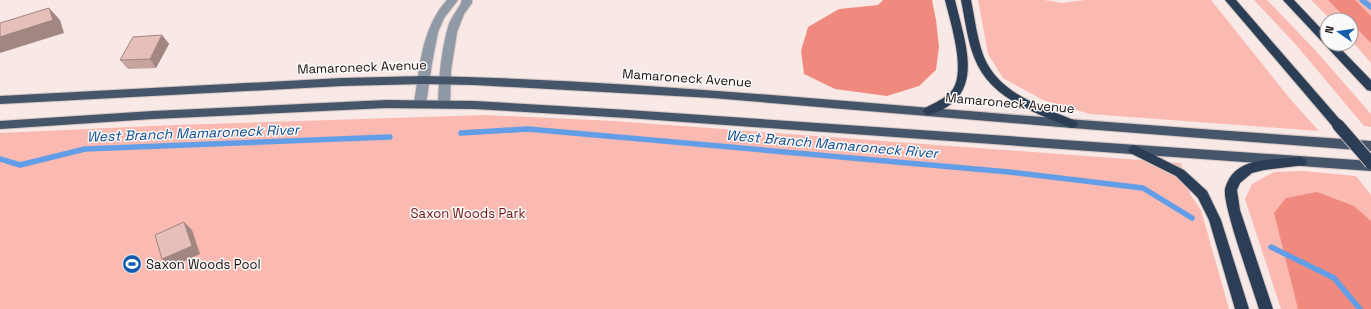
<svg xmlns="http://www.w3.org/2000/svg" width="1371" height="309" viewBox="0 0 1371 309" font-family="'Space Grotesk',sans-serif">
<rect width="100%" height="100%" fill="#f9e9e6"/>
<!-- green -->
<g fill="#fab9b1">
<path d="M978,0H1044L1062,3L1086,0H1211L1291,100L1319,131L1090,114L1043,100L1003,78L988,54Z"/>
<path d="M1254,0H1267L1316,51L1371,114V127L1364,126L1297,46Z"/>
<path d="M1311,0H1371V63L1351,40V20H1331Z"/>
<path d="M485,115L614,121L1181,163L1190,194L1201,210L1229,309H0V133L175,125Z"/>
<path d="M1303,171L1356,176L1371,195V309H1281L1245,199L1252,184L1274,172Z"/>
</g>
<!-- forest -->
<g fill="#f08a7f">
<path d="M883,0H932L936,20L939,47L936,70L919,86L887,96L835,89L804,74L801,51L808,27L839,9L878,5Z"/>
<path d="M1328,0H1355L1371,16V43L1351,23V20H1348Z"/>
<path d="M1317,192L1354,206L1371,221V309H1298L1274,213L1286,198Z"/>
</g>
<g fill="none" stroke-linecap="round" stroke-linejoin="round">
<!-- stream -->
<g stroke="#629de7" stroke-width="5.5">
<path d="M1362,0L1371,7"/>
<path d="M461,133L528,129L1009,172L1143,188L1192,218"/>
<path d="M0,159L20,165L85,149L390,137"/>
<path d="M1271,247L1334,278L1360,309"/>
</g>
<defs>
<g id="minor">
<path d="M447,0H458L444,18L438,32L432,63L426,104L424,107L420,108L416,107L414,104C420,67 421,29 447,0Z"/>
<path d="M462,0H472V3L464,14L457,32L451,70L450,104L448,107L444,108L440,107L438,104C439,77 441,50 449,24C452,16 461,6 462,0Z"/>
</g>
<g id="major">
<path d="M424,76C597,79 770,95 943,109C1086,121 1228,131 1371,141V151L1072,128L712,98L474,85L424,84L342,86L0,104V96L342,78Z"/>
<path d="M386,100L474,101L628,110L1371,161V171L628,118L474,109L386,108L153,119L0,129V121L153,111Z"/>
</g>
<g id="highway">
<path d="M945,0H955C965,44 988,97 929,115L925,114L923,111L925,108C934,103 947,98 953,89C966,70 950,21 945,0Z"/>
<path d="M961,0H971C975,19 977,39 984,57C999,94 1043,107 1076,121L1078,124L1076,127L1072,128L1068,127C1032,111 989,98 974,57C967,39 965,19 961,0Z"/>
<path d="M1225,0H1236L1342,122L1344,125L1342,128L1338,129L1334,128Z"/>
<path d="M1283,0H1294L1327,35V44H1336L1371,80V91L1367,90Z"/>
<path d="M1134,145L1184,170L1207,191L1221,220L1249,309H1235L1209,220L1198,198L1176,176L1130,153L1128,150L1130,147Z"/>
<path d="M1301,157L1305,159L1307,162L1305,165L1264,170L1252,173L1240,183L1237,190L1240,210L1273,309H1259C1253,289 1222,204 1225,189C1227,181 1232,173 1238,169C1253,158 1283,159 1301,157Z"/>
</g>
</defs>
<!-- minor casing -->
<use href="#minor" stroke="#d5c6c3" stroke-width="2"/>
<!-- major casing -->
<use href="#major" stroke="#d5c6c3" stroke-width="2"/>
<!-- highway casing -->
<use href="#highway" stroke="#d5c6c3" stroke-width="2"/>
<!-- minor -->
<use href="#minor" fill="#909aa6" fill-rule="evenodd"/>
<!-- major -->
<use href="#major" fill="#46566a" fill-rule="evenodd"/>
<!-- highway -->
<use href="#highway" fill="#2c3e55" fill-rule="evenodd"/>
<defs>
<path id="highway-bridge" d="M1338,125L1371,163"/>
</defs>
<!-- highway-bridge casing -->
<use href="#highway-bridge" stroke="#d5c6c3" stroke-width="14" stroke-linecap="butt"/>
<!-- highway-bridge -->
<use href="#highway-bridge" stroke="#2c3e55" stroke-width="12"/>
</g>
<!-- wall -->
<path fill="#c6a4a0" d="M162,35L169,44L156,68L128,69L120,60Z"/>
<!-- shaded-wall -->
<g fill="#a18682">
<path d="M49,8L60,20L64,33L0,53V37Z"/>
<path d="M162,35L169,44L156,68L150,59Z"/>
<path d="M184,222L192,230L200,254L171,267L162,259Z"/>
</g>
<!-- building -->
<g fill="#e6bfba" stroke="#a18682">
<path d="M49,8L53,20L0,37V23Z"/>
<path d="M162,35L150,59L120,60L133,37Z"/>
<path d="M184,222L192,246L162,259L155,235Z"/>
</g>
<!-- icons -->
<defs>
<symbol id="stadium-disc" viewBox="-11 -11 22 22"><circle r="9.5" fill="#145dac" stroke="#fafafa"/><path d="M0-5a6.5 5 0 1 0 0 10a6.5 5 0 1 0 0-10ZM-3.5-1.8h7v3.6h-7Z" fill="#fff"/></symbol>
</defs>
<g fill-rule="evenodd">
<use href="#stadium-disc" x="121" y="253" width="22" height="22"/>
</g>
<g text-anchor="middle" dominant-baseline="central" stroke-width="3" stroke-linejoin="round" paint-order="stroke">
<!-- street labels -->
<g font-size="13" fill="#1b0e0c" stroke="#fafafa">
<text transform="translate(362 67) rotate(-2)">Mamaroneck Avenue</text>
<text transform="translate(687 78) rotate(4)">Mamaroneck Avenue</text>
<text transform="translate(1010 103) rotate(5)">Mamaroneck Avenue</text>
</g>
<!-- park labels -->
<g font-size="13" fill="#6f1413" stroke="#fafafa">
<text x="468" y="213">Saxon Woods Park</text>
</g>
<!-- poi labels -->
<g font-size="13" fill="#1b0e0c" stroke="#fafafa" text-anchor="start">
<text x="146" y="264">Saxon Woods Pool</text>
</g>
<!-- water labels -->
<g font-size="14" font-style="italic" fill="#104c8f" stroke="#fafafa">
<text transform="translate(193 133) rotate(-2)">West Branch Mamaroneck River</text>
<text transform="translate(832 144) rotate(5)">West Branch Mamaroneck River</text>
</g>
</g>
<!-- north arrow -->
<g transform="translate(1339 32) rotate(283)"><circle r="19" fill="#fafafa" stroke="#a19c9b"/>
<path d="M0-3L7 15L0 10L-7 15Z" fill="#145dac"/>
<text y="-6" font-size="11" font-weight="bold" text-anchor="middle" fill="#1b0e0c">N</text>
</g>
</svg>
